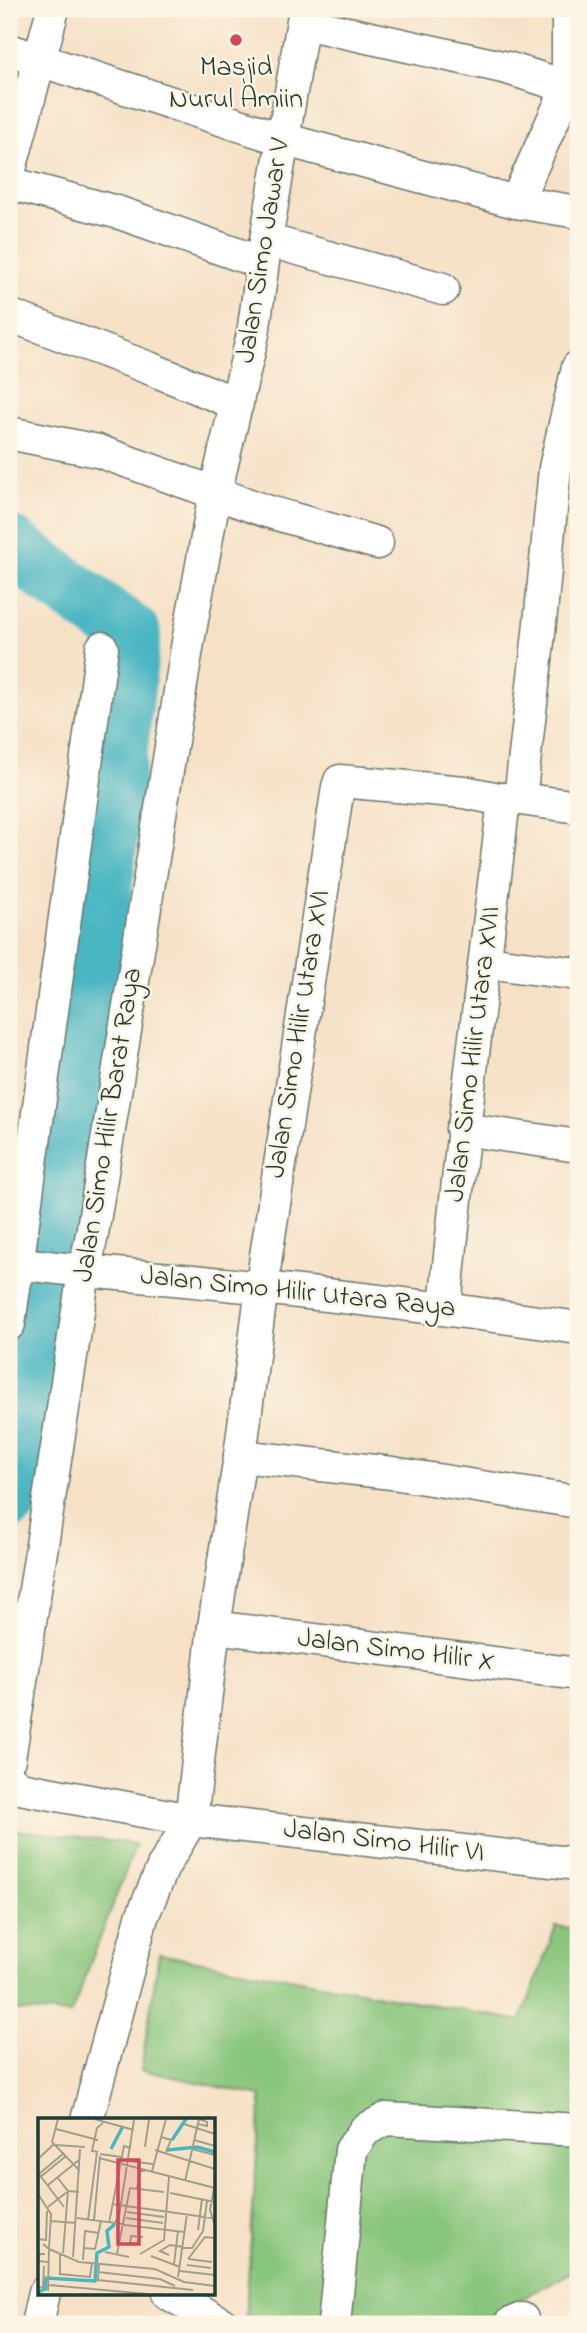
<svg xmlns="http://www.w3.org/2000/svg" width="587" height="2333" viewBox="0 0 587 2333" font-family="'Indie Flower',sans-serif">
<rect width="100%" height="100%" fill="#fcf5e5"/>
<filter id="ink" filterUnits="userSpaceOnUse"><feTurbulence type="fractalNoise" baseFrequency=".0143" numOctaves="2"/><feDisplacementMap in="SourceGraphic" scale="14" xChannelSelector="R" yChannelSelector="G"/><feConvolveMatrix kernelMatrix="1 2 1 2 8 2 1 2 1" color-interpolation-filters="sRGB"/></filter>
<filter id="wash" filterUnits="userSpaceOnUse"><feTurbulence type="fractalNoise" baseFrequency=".00686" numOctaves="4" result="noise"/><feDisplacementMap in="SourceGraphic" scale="28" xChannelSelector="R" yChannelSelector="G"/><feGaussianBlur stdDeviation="1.57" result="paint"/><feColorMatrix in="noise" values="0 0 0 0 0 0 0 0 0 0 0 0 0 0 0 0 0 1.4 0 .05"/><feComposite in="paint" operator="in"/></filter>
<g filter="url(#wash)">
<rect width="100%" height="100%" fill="#f6e1c7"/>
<!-- green -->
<g fill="#88c57b" stroke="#548158" stroke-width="2">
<path d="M16,1830L136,1844L71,2014L9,2010V1858Z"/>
<path d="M556,1926L578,1929V2268L476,2324H245L261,2096L141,2070L159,1954L521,2021Z"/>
</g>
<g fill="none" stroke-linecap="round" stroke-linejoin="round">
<!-- river -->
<path stroke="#48b6c2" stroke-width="60" d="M9,545L131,634L77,1115L9,1500"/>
</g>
</g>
<g filter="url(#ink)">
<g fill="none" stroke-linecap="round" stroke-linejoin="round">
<defs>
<g id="street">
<path d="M303,23L507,68L568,87H578"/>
<path d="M9,50L282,139L516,202L578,212"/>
<path d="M9,173L53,9"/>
<path d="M9,183L120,213L262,263"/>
<path d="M516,202L568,87V9"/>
<path d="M266,240L443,289"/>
<path d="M9,315L149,368L237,404"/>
<path d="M9,433L98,451L266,511L377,543"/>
<path d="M520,799L539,633L555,468L578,367"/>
<path d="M486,962L578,974"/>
<path d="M462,1129L578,1146"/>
<path d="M9,1262C93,1274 178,1278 262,1288C368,1299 473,1312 578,1328"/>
<path d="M445,1308C460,1138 485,969 504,799"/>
<path d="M9,1324L102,648"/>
<path d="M240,1456L392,1473L578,1502"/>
<path d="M214,1627L578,1674"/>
<path d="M9,1759L82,1285L92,1234L188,642L215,493L253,334L266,240L305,9"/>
<path d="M9,1779L20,1788L191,1820L578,1864"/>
<path d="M87,2120L142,1917L163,1867L191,1820L214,1627L240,1456L266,1256L338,787L340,781L464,792L499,799H520L578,807"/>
<path d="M168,2293L222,2324"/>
<path d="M37,2324L44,2293"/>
<path d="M334,2324L351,2150L365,2130L386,2119L578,2130"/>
<path d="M510,2324L522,2319"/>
</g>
</defs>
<!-- street casing -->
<use href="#street" stroke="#6a7667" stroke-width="35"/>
<!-- street -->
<use href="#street" stroke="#fff" stroke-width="32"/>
</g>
</g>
<!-- markers -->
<circle fill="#d1495b" stroke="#fcf5e5" stroke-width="2.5" cx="236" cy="40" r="7"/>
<g text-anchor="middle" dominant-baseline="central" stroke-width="5" stroke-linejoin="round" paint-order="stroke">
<!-- poi labels -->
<g font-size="28" fill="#1f3d34" stroke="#fcf5e5">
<text x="236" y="68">Masjid<tspan x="236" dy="32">Nurul Amiin</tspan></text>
</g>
<!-- street labels -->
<g font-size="28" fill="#1f3d34" stroke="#fcf5e5">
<text transform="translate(264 251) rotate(-81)">Jalan Simo Jawar V</text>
<text transform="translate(299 1034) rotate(-81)">Jalan Simo Hilir Utara XVI</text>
<text transform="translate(474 1054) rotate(-83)">Jalan Simo Hilir Utara XVII</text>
<text transform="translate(109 1125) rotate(-81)">Jalan Simo Hilir Barat Raya</text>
<text transform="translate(298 1293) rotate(6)">Jalan Simo Hilir Utara Raya</text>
<text transform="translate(396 1651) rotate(7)">Jalan Simo Hilir X</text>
<text transform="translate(384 1842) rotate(7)">Jalan Simo Hilir VI</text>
</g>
</g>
<!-- overview -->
<g transform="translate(38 2118)">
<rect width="177" height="177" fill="#f6e1c7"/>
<path fill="none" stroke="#48b6c2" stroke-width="3.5" d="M134,22L148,1M73,31L85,8M129,32L159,29L177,34M0,174L7,171L8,160L57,163L59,135L71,129L69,113L77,106"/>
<path fill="none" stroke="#a09f8c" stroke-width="2" d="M56,1L96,12M146,6L177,16M160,6L169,8V4L161,1M18,11L60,22M123,19L133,22L128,34M156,22L177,28M14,24L42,53M14,24L20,1M18,27L47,29M107,29L111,1M154,31L177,37M117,32L177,51M60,34L54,33L59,10L65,5M62,36L83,39M61,40L177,70M0,41L16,26M91,43L115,46M114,53L128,1M1,56L26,89M1,56L26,35M19,59L30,73L41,74M0,61L28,38M147,63L161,1M10,67L41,42M176,70L172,92L177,108M99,71L102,53H107M132,75L177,84M0,76L13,96L11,131L41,144L117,151L146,164L177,168M74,86L174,100M10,89L29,74M89,94L126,99M39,100L77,105L79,100M88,100L125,105M50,102L59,34M56,102L62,38M13,103L38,105M71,105L86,28L93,30M87,107L80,105L96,2M87,107L146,114M160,112L164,81M0,121L8,122L9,93M5,126L11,131L10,173M92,127L93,118L105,119M46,130L57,131L63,103M145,130H154L165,113L169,83M67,134L91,139M25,135L30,73M7,136H2L0,143L10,144M22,136V156L52,159L54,145M79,136L92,70L126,74M102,136L126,122L131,59M131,137L122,133L132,127L145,129M113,138L142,149M35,139L42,31M150,141L167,119L177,120M150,141L174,144M45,142L47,113L61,115M61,146L60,162L155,172M136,146L140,113M149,147L173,150M142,153L177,157M60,154L122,161L137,168M140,159L149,96M11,167L109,176M0,170L5,169L6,148"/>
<path fill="#d1495b" fill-opacity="0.15" stroke="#d1495b" stroke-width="3.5" d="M80,42H101V126H80Z"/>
<rect width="177" height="177" fill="none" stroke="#1f3d34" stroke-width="3.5"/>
</g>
<!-- margin -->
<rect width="587" height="2333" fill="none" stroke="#fcf5e5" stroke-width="35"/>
</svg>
